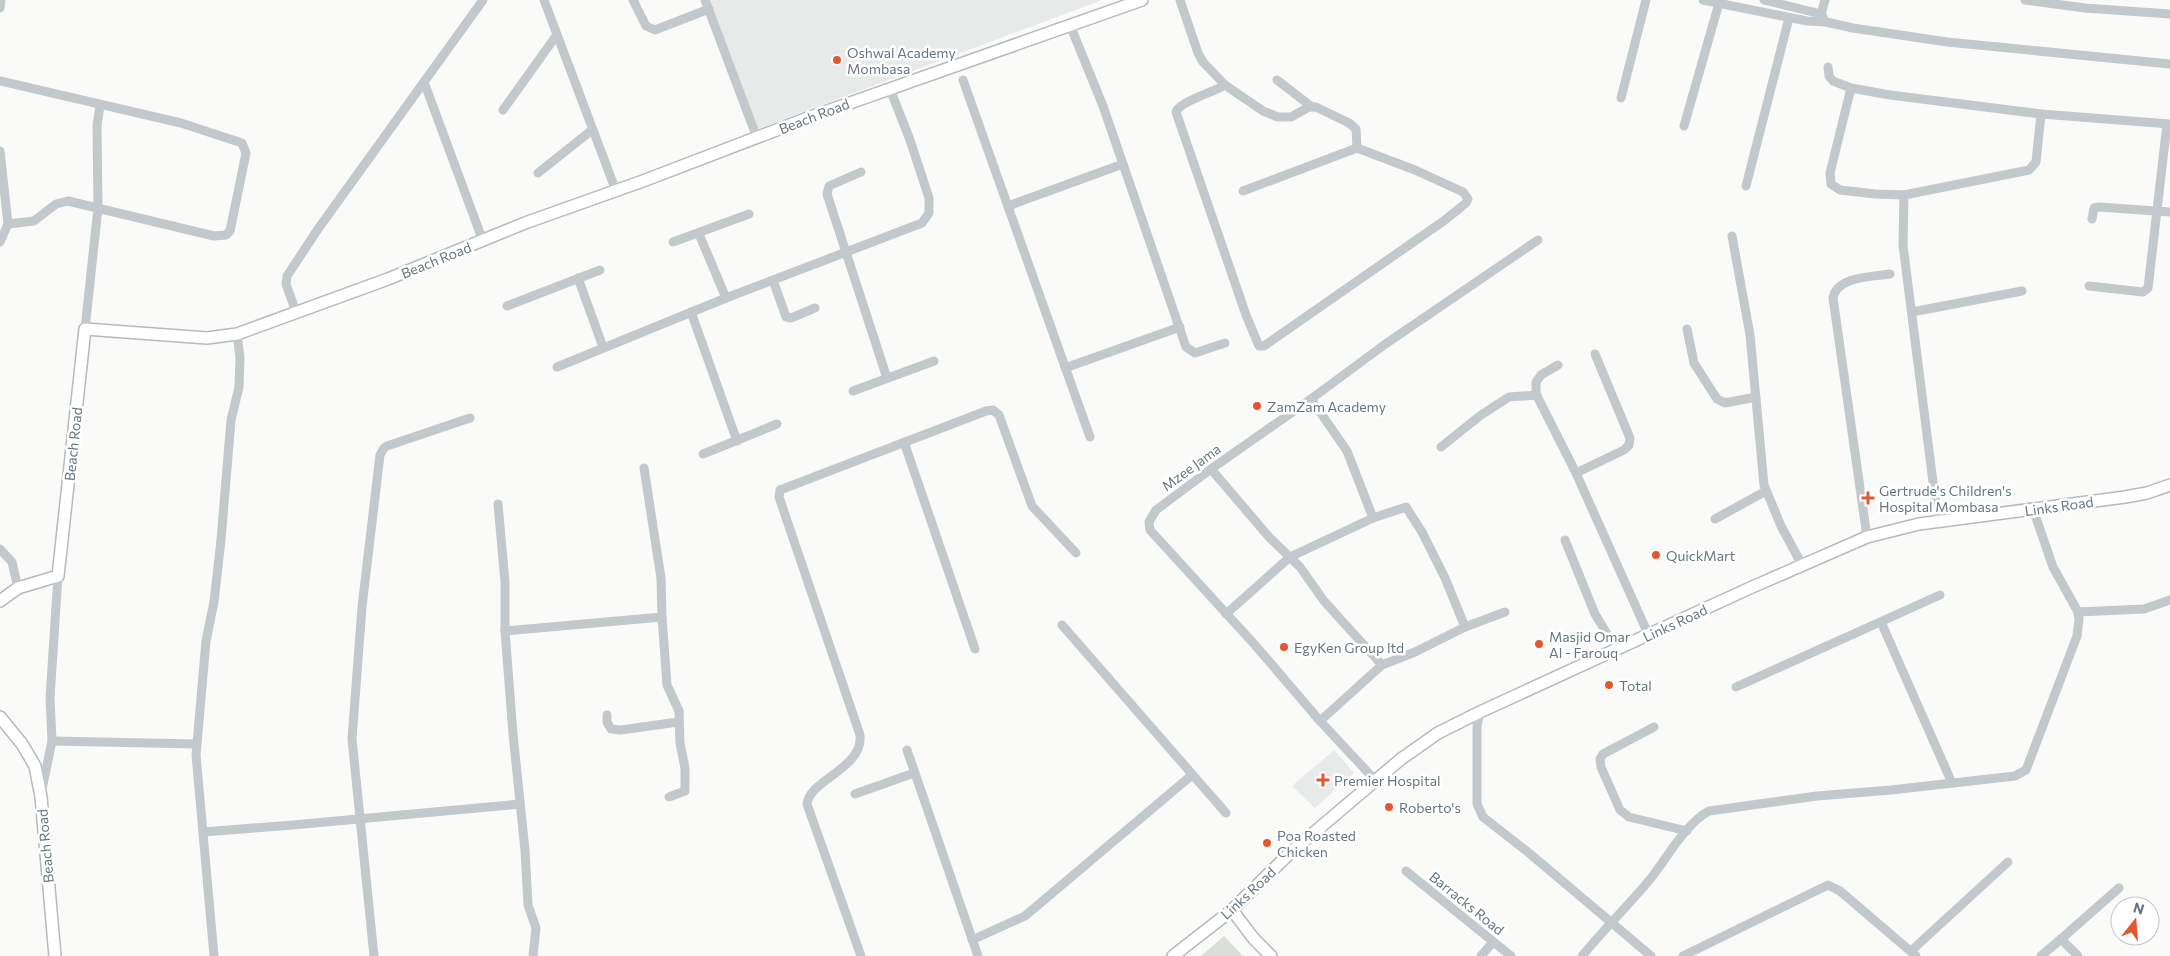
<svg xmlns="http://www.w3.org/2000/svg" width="2170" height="956" viewBox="0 0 2170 956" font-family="Commissioner,sans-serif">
<rect width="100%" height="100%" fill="#fafaf8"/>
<!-- built -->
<g fill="#e8e9e9">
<path d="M709,0H1102L757,129Z"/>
<path d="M1334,750L1354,773L1315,808L1292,786Z"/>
</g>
<!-- green -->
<path fill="#dadfd7" d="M1224,936L1243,956H1201Z"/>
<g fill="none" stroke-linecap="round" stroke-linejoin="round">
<defs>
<g id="major">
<path d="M0,601L18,588L58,576L85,329L207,338L237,334L388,279L525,223L643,181L813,116L1142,0"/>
<path d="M0,717L22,744L35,766L41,797L55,956"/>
<path d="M1232,910L1254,939L1271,956"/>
<path d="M1173,956L1232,910L1291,852L1401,759L1438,733L1480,712L1750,588L1867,537L1919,524L2125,497L2147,493L2170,485"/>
</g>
</defs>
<!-- major casing -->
<use href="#major" stroke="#b5babe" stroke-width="14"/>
<!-- minor -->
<g stroke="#c3c8cc" stroke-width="9">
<path d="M544,0L616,191"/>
<path d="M633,0L646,26L655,30L709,9"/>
<path d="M705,0L757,138"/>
<path d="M1180,0L1198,53L1203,62L1225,85L1263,111L1278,117H1291L1309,107H1316L1349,123L1356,129L1357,148"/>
<path d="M1703,0L1807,21L1826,22L1853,28L1947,42L2170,64"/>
<path d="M1764,0L1821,14"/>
<path d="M2025,0L2085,8L2170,14"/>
<path d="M0,8L1,0"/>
<path d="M1823,17L1821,14L1825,0"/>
<path d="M1070,25L1103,106L1186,347L1195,353L1225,343"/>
<path d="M1828,67L1829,76L1833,81L1851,88L1890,95L2041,114L2170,124"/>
<path d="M963,80L1090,437"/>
<path d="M1277,80L1312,107"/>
<path d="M0,81L181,123L242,143L246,153L230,231L226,235L214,236L68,201L56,204L34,221L8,224L0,242"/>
<path d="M424,82L483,241"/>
<path d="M1225,85C1214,92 1179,102 1176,112L1246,315L1259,346H1264L1445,220L1466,203L1468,199L1463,192L1415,170L1357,148L1243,191"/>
<path d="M1851,88L1830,173L1831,184L1840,190L1875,194L1904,195L2029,170L2036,162L2041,114"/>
<path d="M1621,98L1646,0"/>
<path d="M503,110L556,36"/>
<path d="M1684,126L1719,3"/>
<path d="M0,151L8,224"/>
<path d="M861,172L829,186L827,194L887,378"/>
<path d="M538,173L592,130"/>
<path d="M1746,186L1789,18"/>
<path d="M1904,195L1903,245L1935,498L1940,521"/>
<path d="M1008,206L1123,164"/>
<path d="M2092,219L2094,208L2099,207L2170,212"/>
<path d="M699,234L726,298"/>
<path d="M1732,236L1750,335L1764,485L1781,526L1802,565"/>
<path d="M673,242L749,214"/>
<path d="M578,278L603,347"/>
<path d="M773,280L786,317L791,318L815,308"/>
<path d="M2089,286L2143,292L2148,288L2167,124"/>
<path d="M507,306L600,270"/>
<path d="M296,312L286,284L287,276L318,229L483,0"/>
<path d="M691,312L737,441"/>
<path d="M1912,312L2022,291"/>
<path d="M85,329L98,208L97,125L100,106"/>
<path d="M1687,329L1694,363L1717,399L1725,403L1756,397"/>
<path d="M1558,365L1541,375L1536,382V394L1576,473L1649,636"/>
<path d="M557,367L726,298L922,223L929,213V198L910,140L890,89"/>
<path d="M1065,368L1180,327"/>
<path d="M853,391L934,361"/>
<path d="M1311,399L1347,451L1373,518"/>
<path d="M904,442L975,649"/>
<path d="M1441,447L1481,415L1509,397L1537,395"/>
<path d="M703,454L777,424"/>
<path d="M1211,469L1269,537L1300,567L1324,601L1382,665"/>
<path d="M1576,473L1624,450L1629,445L1630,438L1595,354"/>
<path d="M498,504L505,582V631L513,734L525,850L528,905L536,928L533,956"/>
<path d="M1715,519L1766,491"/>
<path d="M1867,537L1833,298C1837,276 1872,277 1890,274"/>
<path d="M1565,540L1595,614L1617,650"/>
<path d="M0,549L12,562L18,588"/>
<path d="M2078,612L2144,609L2170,600"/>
<path d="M1226,614L1290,557L1373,518L1406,507L1422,532L1445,578L1465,627"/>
<path d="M662,617L667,685L679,711L680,743L685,768V791L669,797"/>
<path d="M1881,622L1952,783"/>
<path d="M1062,625L1226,813"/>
<path d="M505,631L662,617L661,578L644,468"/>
<path d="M1736,687L1940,595"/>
<path d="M1480,712L1477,726V804L1483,817L1529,853L1651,956"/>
<path d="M607,715V722L611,729L621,730L678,722"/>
<path d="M1320,721L1382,665L1415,652L1465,627L1505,612"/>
<path d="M1654,727L1603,754L1600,759L1601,767L1620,810L1629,817L1687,831"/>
<path d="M52,741L196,744"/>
<path d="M907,750L978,956"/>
<path d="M1376,781L1320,721L1255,645L1150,530L1149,522L1156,510L1211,469L1311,399L1384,345L1538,240"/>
<path d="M41,794L52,741L50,698L58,576"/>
<path d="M855,794L914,773"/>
<path d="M203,832L293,825L520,804"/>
<path d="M1406,871L1511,956"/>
<path d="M972,940L1025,916L1192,775"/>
<path d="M1911,951L2008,862"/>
<path d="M214,956L196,755L206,641L214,602L221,540L231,420L239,387L240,358L237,334"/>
<path d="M374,956L352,739L362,607L380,455L384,448L387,446L470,418"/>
<path d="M861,956L807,804C809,780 864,768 860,735L779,497L780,490L986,411L993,410L999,415L1032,506L1076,553"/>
<path d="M1481,956L1493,942"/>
<path d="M1582,956C1604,929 1629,905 1651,878C1667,858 1686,823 1709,811L1817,796L1891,790L2015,776L2026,770L2077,636L2079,619L2078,612L2053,567L2033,509"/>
<path d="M1683,956L1828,885L1840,891L1916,956"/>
<path d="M2041,956L2061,939"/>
<path d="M2078,956L2061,939L2119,888"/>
</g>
<!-- major -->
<use href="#major" stroke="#fff" stroke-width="11"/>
</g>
<!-- markers -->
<g fill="#e4572e" stroke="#fff" stroke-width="2">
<circle cx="837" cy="60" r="5"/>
<circle cx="1257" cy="406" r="5"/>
<path d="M1865.5 490.5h5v5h5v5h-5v5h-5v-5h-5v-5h5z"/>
<circle cx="1656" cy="555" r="5"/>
<circle cx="1539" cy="644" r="5"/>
<circle cx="1284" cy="647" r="5"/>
<circle cx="1609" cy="685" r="5"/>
<path d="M1320.5 772.5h5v5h5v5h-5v5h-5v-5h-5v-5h5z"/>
<circle cx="1389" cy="807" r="5"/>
<circle cx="1267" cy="843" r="5"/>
</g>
<g text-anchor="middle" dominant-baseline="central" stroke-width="5" stroke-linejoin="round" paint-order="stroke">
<!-- poi labels -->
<g font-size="14" fill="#657683" stroke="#fff" text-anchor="start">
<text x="847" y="52">Oshwal Academy<tspan x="847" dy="16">Mombasa</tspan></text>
<text x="1267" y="406">ZamZam Academy</text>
<text x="1879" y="490">Gertrude's Children's<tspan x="1879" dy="16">Hospital Mombasa</tspan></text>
<text x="1666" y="555">QuickMart</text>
<text x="1549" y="636">Masjid Omar<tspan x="1549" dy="16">Al - Farouq</tspan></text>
<text x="1294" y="647">EgyKen Group ltd</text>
<text x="1619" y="685">Total</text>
<text x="1334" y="780">Premier Hospital</text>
<text x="1399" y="807">Roberto's</text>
<text x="1277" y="835">Poa Roasted<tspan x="1277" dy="16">Chicken</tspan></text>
</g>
<!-- street labels -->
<g font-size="14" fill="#657683" stroke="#fff">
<text transform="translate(814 116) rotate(-21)">Beach Road</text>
<text transform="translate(436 260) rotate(-22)">Beach Road</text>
<text transform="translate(73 444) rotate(-84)">Beach Road</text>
<text transform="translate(1191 467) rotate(-36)">Mzee Jama</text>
<text transform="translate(2059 506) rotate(-8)">Links Road</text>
<text transform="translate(1675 623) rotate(-25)">Links Road</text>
<text transform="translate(45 846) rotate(-95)">Beach Road</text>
<text transform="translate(1248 893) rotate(-43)">Links Road</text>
<text transform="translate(1467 903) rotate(39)">Barracks Road</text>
</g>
</g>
<!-- north arrow -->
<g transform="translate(2135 921) rotate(17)"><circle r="24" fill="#ffffff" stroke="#c1c8cd"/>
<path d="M0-4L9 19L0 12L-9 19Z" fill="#e4572e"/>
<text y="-8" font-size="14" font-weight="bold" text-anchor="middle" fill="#657683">N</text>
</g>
</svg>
